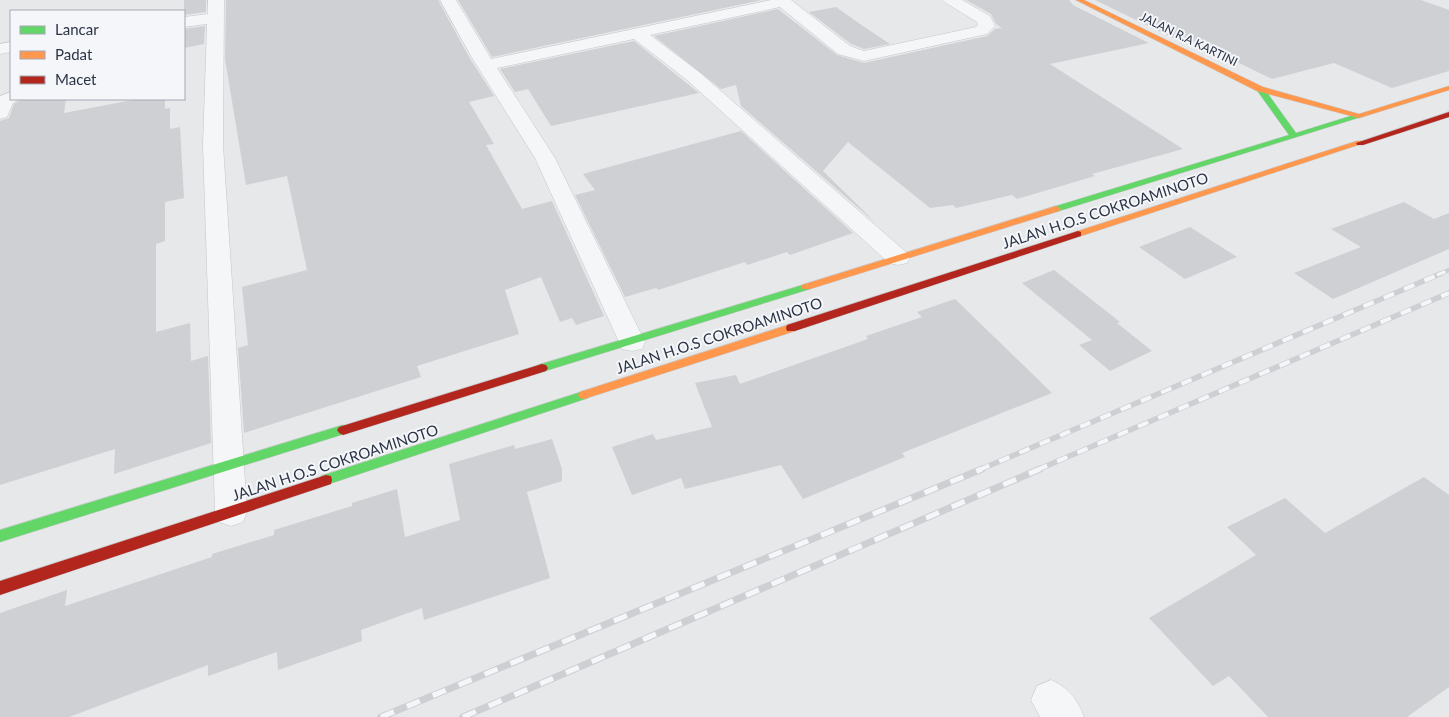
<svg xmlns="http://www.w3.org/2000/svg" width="1449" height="717" viewBox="0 0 1449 717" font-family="Lato,sans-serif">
<rect width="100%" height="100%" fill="#e6e8ea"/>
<!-- building -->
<g fill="#ced0d3">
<path d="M184,0H206V12L184,15Z"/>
<path d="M226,0H438L469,57L494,96L469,102L494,144L486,145L522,209L552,201L604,316L576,325L572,318L560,322L541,277L505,290L519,334L417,366L421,377L244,433L238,348L248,345L242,287L307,270L287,176L246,185L225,59Z"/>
<path d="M458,0H762L492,57Z"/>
<path d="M966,0H1069L1073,5L1149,43L1050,64L1183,149L1092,174L1095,176L1017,199L1012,195L956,208L953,205L930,208L848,142L823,171L877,224L741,106L736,85L721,89L654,36L778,9L837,55L864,63L987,36L995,29L1002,28L996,24L991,14Z"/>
<path d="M1095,0H1421L1449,10V71L1392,88L1334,63L1272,79L1202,45L1181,36L1173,38Z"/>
<path d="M836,7L860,24L890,44L864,49L851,44L809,12Z"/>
<path d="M205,26L204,44L184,48V29Z"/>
<path d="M634,41L699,93L551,126L528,89L515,92L500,69Z"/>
<path d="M22,99H66L64,113L138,99H165V109L170,108V129L180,127L184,198L165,202V241L156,244V332L190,323L191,361L208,356L211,443L114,474L115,449L0,485V121L9,118L14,104Z"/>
<path d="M741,131L853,233L790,255L787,252L747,265L745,262L658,290L656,288L625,297L575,195L595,190L583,174Z"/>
<path d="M1404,202L1434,219L1449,213V249L1333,299L1294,273L1361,247L1331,229Z"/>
<path d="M1190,227L1237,257L1185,279L1139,247Z"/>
<path d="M1054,270L1120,322L1117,323L1152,351L1110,371L1079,345L1092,340L1022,283Z"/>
<path d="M955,299L1052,393L902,453L905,457L803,499L781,465L685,489L681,478L632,495L612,447L653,434L656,440L712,427L695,383L736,375L740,384L868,339L866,336L922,317L917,312Z"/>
<path d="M552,439L562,469V481L527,492L550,578L424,620L422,608L361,630L362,641L278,670L277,652L208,676V665L69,717H0V613L67,590L65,606L212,557V554L274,535V530L352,506V503L397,489L405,537L460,520L449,464L514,445L515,449Z"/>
<path d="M1424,477L1449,495V687L1407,717H1268L1229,676L1213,686L1149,618L1256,555L1227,527L1285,498L1325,533Z"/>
</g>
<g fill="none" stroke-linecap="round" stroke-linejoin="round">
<defs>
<g id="street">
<path d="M208,0H224L223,145L247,512L243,522L231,526L219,522L215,512L203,145L207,24L184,27V17L208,14Z"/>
<path d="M440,0H456L491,59L771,0H791L850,46L864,51L976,27L978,25L977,22L946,3L943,0H962L990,16L995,26L987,34L864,61L838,54L780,7L650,35L699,72L907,253L910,258L907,263L898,265L889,263L687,80L634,39L497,68L555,158L645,342L642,349L632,351L622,349L619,342L535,158L471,56Z"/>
<path d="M11,42V52L0,54V44Z"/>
<path d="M11,92V99H20L13,103L7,117L0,119V96Z"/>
<path d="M1051,680C1069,688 1077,699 1084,717H1040L1031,700L1037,686Z"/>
</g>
<g id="fast">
<path d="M1257,87H1263L1296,133L1357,114L1364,116L1059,211L1056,212L1051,209L1053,207L1289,135L1256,89Z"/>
<path d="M806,284L810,285L811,287L810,289L542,372L536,368L538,365Z"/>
<path d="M584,391L588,392L590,395L588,398L326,485L321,484L320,480L321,476Z"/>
<path d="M343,425L347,427L349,430L347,433L0,542V530Z"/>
</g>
<g id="slow">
<path d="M1076,0H1084L1263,87L1359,114L1449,86V90L1359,118L1257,91Z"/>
<path d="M1357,141H1363L1364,143L1081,236H1075L1073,234L1075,232Z"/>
<path d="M1056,206L1061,209L1059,211L810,289H802L801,287L802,285Z"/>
<path d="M791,324L796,328L795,331L584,399L580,398L578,395L580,392Z"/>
</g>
<g id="jam">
<path d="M1449,112V117L1363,145H1357L1356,143Z"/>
<path d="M1078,231L1081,232V236L795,331H787L786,328L787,325Z"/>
<path d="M542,364L546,365L548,368L546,371L343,435L339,433L337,430L339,427Z"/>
<path d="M326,475L331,476L332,480L331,484L0,595V581Z"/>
</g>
</defs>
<!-- street casing -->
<use href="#street" stroke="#c4c6c8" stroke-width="1"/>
<!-- fast casing -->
<use href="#fast" stroke="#c4c6c8" stroke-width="1"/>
<!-- slow casing -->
<use href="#slow" stroke="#c4c6c8" stroke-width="1"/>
<!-- jam casing -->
<use href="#jam" stroke="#c4c6c8" stroke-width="1"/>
<!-- street -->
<use href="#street" fill="#f5f6f7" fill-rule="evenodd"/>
<!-- fast -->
<use href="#fast" fill="#63d668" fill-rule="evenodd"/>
<!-- slow -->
<use href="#slow" fill="#ff974d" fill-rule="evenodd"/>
<!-- jam -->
<use href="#jam" fill="#b3261e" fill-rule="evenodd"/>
<defs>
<path id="rail-far2" d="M1437,275L1449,270"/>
<g id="rail-far1">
<path d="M979,470L1440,274"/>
<path d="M1037,470L1449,293"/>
</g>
<g id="rail">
<path d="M381,717L982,469"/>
<path d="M463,717L1040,469"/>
</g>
</defs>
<!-- rail-far2 casing -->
<use href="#rail-far2" stroke="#cecfd2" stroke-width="4.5"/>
<!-- rail-far1 casing -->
<use href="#rail-far1" stroke="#cecfd2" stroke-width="5.5"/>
<!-- rail casing -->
<use href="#rail" stroke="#cecfd2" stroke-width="7"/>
<!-- rail-far2 -->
<use href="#rail-far2" stroke="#f4f6f9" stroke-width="3" stroke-dasharray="9" stroke-linecap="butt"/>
<!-- rail-far1 -->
<use href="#rail-far1" stroke="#f4f6f9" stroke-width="4" stroke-dasharray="11" stroke-linecap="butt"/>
<!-- rail -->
<use href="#rail" stroke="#f4f6f9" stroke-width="5" stroke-dasharray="14" stroke-linecap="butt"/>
</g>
<g text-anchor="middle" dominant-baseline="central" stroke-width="4" stroke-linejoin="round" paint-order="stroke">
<!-- far-street labels -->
<g font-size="12" fill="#2b3445" stroke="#f4f6f9">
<text transform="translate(1189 39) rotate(26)">JALAN R.A KARTINI</text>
</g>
<!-- street labels -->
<g font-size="15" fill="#2b3445" stroke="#f4f6f9">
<text transform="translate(1105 210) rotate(-18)">JALAN H.O.S COKROAMINOTO</text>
<text transform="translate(719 335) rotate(-18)">JALAN H.O.S COKROAMINOTO</text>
<text transform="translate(335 462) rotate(-18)">JALAN H.O.S COKROAMINOTO</text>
</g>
</g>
<!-- legend -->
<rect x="10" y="10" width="175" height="90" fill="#f4f6f9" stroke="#a4a8b1"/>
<rect x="20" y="26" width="25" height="8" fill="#63d668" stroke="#a4a8b1"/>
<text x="55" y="35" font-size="15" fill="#2b3445">Lancar</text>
<rect x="20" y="51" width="25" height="8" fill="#ff974d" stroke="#a4a8b1"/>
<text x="55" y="60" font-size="15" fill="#2b3445">Padat</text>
<rect x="20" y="76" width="25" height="8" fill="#b3261e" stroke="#a4a8b1"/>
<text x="55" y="85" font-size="15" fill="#2b3445">Macet</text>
</svg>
